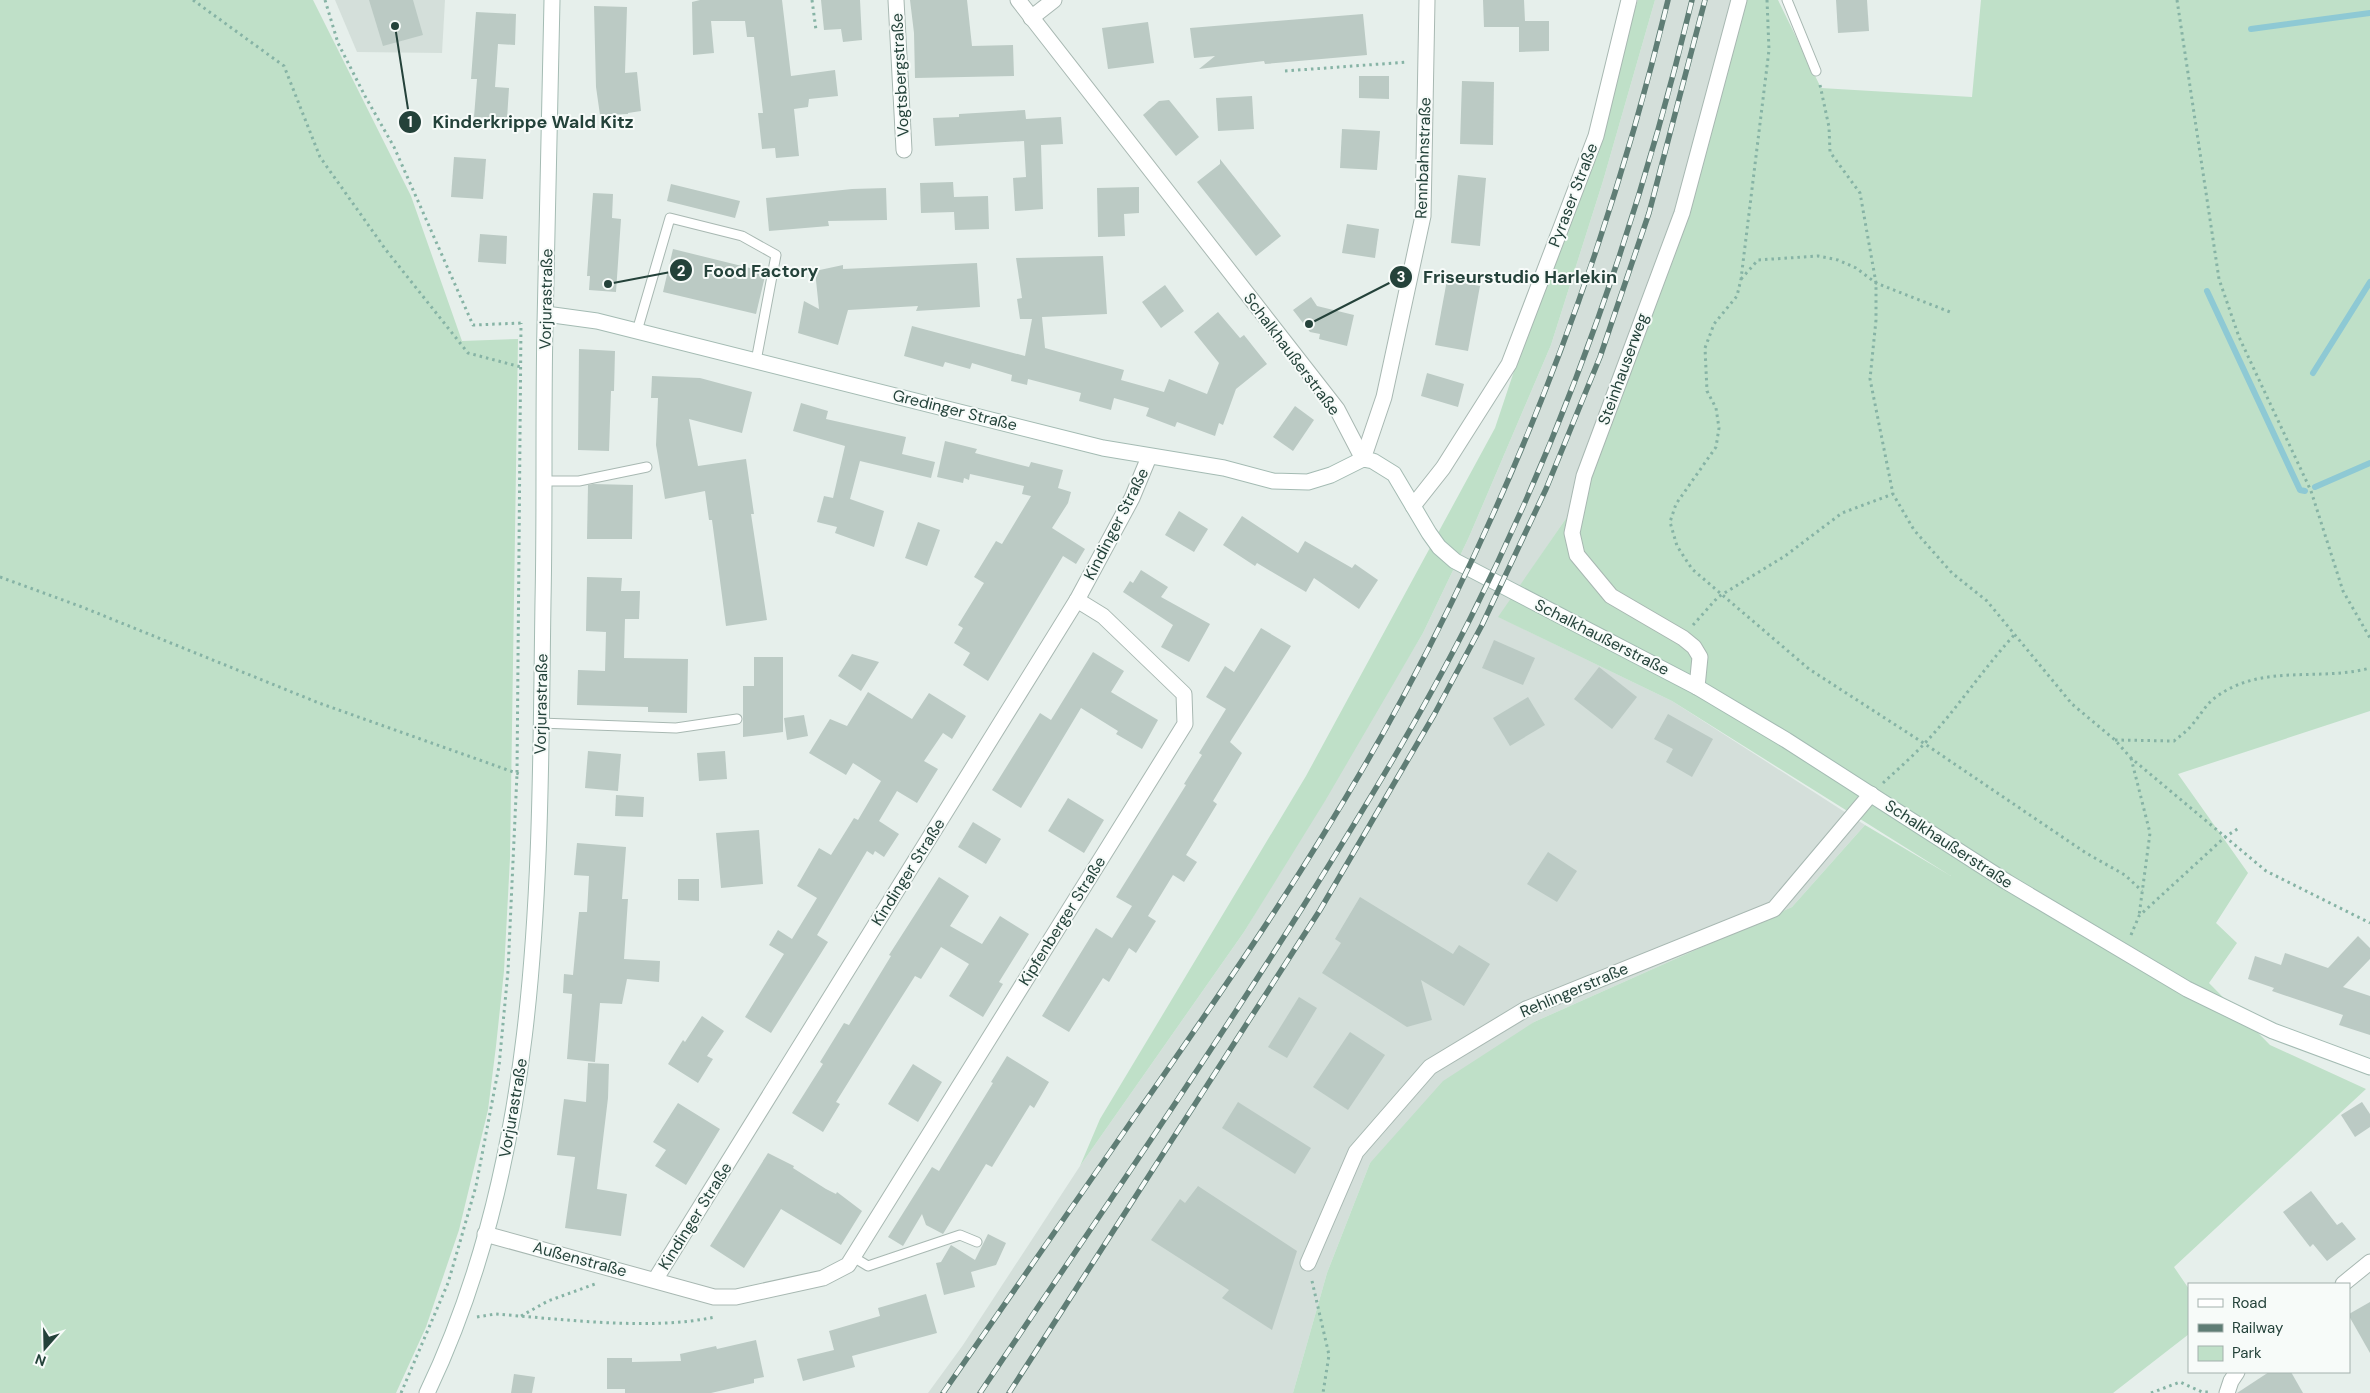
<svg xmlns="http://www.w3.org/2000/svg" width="2370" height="1393" viewBox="0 0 2370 1393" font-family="'DM Sans',sans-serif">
<rect width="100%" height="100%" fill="#e6efeb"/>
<!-- built -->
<g fill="#d4dfda">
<path d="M335,0H445L442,53L357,52Z"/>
<path d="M1655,0H1739L1652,289L1567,517L1499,617L1672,701L1865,825L1792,907L1534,1022L1370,1163L1327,1273L1293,1393H928L963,1345L1080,1166L1244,932L1423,633L1469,537L1551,345L1603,181Z"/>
</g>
<!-- green -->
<g fill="#bfe0c8">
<path d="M0,0H313L411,196L462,341L518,339L510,858L504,971L496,1046L488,1110L459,1230L426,1327L396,1393H0Z"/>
<path d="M1638,0H1655L1603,181L1551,345L1469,537L1423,633L1325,801L1244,932L1080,1166L1100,1119L1306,776L1495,428Z"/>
<path d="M1739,0H1778L1821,88L1972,97L1981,0H2370V711L2178,774L2248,873L2216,923L2237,943L2209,983L2270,1045L2366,1089L2174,1267L2189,1289V1334L2113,1393H1293L1327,1273L1370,1163L1443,1081L1534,1022L1792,907L1865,825L1951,876L1672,701L1498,617L1567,517L1652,289Z"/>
</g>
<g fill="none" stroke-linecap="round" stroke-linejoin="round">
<!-- stream -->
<g stroke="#8ec9d4" stroke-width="6">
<path d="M2251,29L2370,13"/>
<path d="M2207,291L2300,490L2305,491"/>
<path d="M2313,373L2370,282"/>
<path d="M2315,487L2370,463"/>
</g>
</g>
<!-- building -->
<g fill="#bbcac4">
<path d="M369,0H413L423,35L383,46Z"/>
<path d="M700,0H782L791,76L835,70L838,96L809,99L808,107L794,109L799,156L776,158L775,148L762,149L758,113H763L754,37H747L745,21H711L714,53L693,55L692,2Z"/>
<path d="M821,0H860L862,40L843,42L841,29L824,30Z"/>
<path d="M910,0H967L972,46L1013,45L1014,76L915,78L914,33Z"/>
<path d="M1483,0H1524L1525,21H1549V51L1519,52V27H1484Z"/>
<path d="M1836,0H1867L1869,31L1838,33Z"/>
<path d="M594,6L627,7L625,73L637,72L641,111L628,113V114L600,115L596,87Z"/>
<path d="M476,12L516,14L515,45L498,44L495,87L509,88L507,119L474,117L477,79H471Z"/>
<path d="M1363,14L1367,55L1265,64L1264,61L1199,69L1215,56L1194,58L1190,28Z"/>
<path d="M1148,22L1154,63L1108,69L1102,28Z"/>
<path d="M1359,76H1389V99L1359,98Z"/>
<path d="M1462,81L1494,82L1493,145L1460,144Z"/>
<path d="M1252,96L1254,129L1218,131L1216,98Z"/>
<path d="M1169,100L1199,137L1176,156L1143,115L1159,101Z"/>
<path d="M1025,110L1026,119L1061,117L1063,144L1041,145L1043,209L1015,211L1013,178L1026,177L1024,141L935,146L933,118L959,117V114Z"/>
<path d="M1342,129L1380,131L1377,170L1340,168Z"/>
<path d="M454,157L486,159L483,199L451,197Z"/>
<path d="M1220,159L1281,236L1256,256L1197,182L1220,164Z"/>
<path d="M1458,175L1486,178L1480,246L1451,243Z"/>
<path d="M953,182L954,197L988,196L989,229L955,230L954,212L921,213L920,183Z"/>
<path d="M671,184L740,201L735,218L667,201Z"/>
<path d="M1139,187V213L1124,214L1125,236L1098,237L1097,188Z"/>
<path d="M886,188L887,220L828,221L829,226L769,231L766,198L852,189Z"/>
<path d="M593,193L613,194L612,218L621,219L616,292L589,290L590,276H587Z"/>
<path d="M1347,224L1379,229L1375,258L1342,253Z"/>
<path d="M480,234L507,236L506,264L478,262Z"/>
<path d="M673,249L766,272L756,314L663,292Z"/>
<path d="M1103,256L1107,314L1042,317L1045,348L1124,370L1121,380L1164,392L1169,379L1207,394L1219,363L1194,332L1218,312L1240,338L1244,335L1267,364L1236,389L1223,425L1219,423L1215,436L1177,422L1175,427L1146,416L1149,408L1114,398L1111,410L1079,401L1081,393L1028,379L1027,385L1011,381L1012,375L972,363L970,369L945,362L943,367L904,356L912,326L1025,356L1032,319H1020L1017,299L1022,298L1016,258Z"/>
<path d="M977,263L980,307L916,311L918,306L848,310L838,345L798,333L804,301L819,309L815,271L843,265V269Z"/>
<path d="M1447,280L1480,286L1468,351L1435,345Z"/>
<path d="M1165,285L1184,311L1161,328L1142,302Z"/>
<path d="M1311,297L1317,306L1354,315L1347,346L1319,339L1320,334L1310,332L1293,310Z"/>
<path d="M579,349L615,351L614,391H611L609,451L578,450Z"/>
<path d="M1427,373L1464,384L1458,407L1421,396Z"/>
<path d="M652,376L700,378L752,392L742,433L689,419L698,466L746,459L754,514H751L767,620L726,626L712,520H709L705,491L665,499L656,445L658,398H651Z"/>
<path d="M801,403L828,411L826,419L906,437L902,454L935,462L931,478L860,461L850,499L884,511L874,547L835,533L837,527L817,522L824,496L833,498L845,446L793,431Z"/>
<path d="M1295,406L1314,420L1293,451L1273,437Z"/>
<path d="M945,441L977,449L975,453L1029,467L1031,462L1063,470L1058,488L1071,492L1068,503L1052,528L1085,549L1076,564L1063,556L988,681L963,665L970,653L954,643L963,628L958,625L984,583L974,577L996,541L1002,544L1031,496L1022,494L1024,486L970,474L969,480L964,478L963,483L937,477Z"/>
<path d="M593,484L633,485L632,539H587L588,485Z"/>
<path d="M1179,511L1208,529L1194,552L1165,535Z"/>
<path d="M1242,516L1298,553L1305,541L1352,568L1355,564L1378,580L1359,609L1314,578L1306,592L1257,563L1255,566L1223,545Z"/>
<path d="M918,522L940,530L927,566L905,558Z"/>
<path d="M1141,570L1168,587L1161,597L1210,624L1189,662L1161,647L1173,625L1123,592L1130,581L1133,583Z"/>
<path d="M587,577L622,578L621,591H640L639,619H625L624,658L688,659L687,713L648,712V707L577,705L578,670L605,671L606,632L586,631Z"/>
<path d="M1261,628L1291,646L1230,742L1242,753L1213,801L1217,804L1186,855L1197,862L1184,882L1173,875L1148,916L1156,921L1136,953L1129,948L1109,982L1103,978L1069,1032L1042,1016L1096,928L1112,938L1132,906L1116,897L1186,785L1184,784L1202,755L1199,753L1226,709L1206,697L1225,666L1234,672Z"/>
<path d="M1494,640L1535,658L1523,685L1482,668Z"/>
<path d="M1093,652L1124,671L1111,692L1158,720L1142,749L1116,734L1118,731L1081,708L1021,808L992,790L1040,713L1051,720Z"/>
<path d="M852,654L879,662L861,691L838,676Z"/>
<path d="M754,657H783V732L743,737V686H754Z"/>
<path d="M1599,667L1637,697L1612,729L1574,699Z"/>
<path d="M868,692L912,719L929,693L966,716L952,739L943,733L924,761L938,769L917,803L897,791L879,821L899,834L884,857L875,851L873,855L867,851L817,935L828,942L771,1033L745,1017L784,954L769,945L778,930L792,939L817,898L797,886L819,848L831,855L854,818L858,820L881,781L853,763L846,775L809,753L830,719L847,726Z"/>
<path d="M1528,697L1545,725L1510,746L1493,718Z"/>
<path d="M1668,714L1713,739L1692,777L1666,762L1673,749L1654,739Z"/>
<path d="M804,715L808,736L787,740L784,718Z"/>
<path d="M588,751L621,754L618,791L585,788Z"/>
<path d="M725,751L727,779L699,781L697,753Z"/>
<path d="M616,795L644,797L643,817L615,816Z"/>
<path d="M1068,798L1104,820L1084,853L1048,831Z"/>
<path d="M973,822L1001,839L986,864L958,847Z"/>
<path d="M759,830L763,884L721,888L716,833Z"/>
<path d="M577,843L626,847L622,899H628L624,959L660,961L659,982L627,979L622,1004L600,1003L595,1062L567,1059L572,994L563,993L564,974L573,975L579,912H587L589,876L574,875Z"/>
<path d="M1548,852L1577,871L1557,902L1527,884Z"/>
<path d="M939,877L969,896L950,926L982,944L1000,916L1029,934L999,982L1003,984L983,1017L949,996L969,964L941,947L921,979L915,976L887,1020L836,1102L840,1104L823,1132L792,1113L823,1064L820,1062L844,1023L849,1025L891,956L889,955Z"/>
<path d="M678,879H699V901L678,900Z"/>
<path d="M1360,897L1453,954L1459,945L1490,964L1464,1006L1421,980L1432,1020L1407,1027L1322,973L1341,943L1335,939Z"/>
<path d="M2358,936L2370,948V959L2343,987L2370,996V1035L2339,1025L2343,1015L2272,991L2274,988L2248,979L2255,956L2281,965L2285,953L2328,968Z"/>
<path d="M1299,997L1317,1008L1287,1058L1268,1047Z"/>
<path d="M702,1016L724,1031L707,1056L713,1059L698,1083L668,1064L683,1040L685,1042Z"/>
<path d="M1350,1032L1385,1055L1348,1110L1313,1087Z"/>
<path d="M1007,1056L1049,1082L1034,1108L1030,1105L992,1167L986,1164L943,1234L926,1225L922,1214L903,1246L888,1237L932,1167L939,1171L993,1083L991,1082Z"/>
<path d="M588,1063L609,1064L608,1098L597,1189L627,1194L621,1236L565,1228L575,1157L557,1155L564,1099L586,1102Z"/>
<path d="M913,1064L942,1082L918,1122L888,1104Z"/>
<path d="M1238,1102L1311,1148L1295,1174L1222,1128Z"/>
<path d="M2362,1102L2370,1114V1127L2355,1137L2341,1115Z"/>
<path d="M678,1103L720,1129L686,1185L655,1166L666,1150L653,1142Z"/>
<path d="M768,1153L794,1166L793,1168L826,1189L836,1194L837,1192L862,1211L841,1245L781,1209L744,1268L710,1246Z"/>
<path d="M1198,1186L1297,1251L1272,1330L1222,1298L1229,1290L1151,1240L1180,1199L1185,1203Z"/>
<path d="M2311,1191L2337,1225L2342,1222L2356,1239L2327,1261L2313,1244L2310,1247L2283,1212Z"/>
<path d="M988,1234L1006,1243L996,1265L971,1272L975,1287L944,1295L936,1263L941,1262L951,1245L975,1260Z"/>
<path d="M926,1294L937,1333L852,1356L855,1367L803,1381L797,1359L834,1350L829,1331L880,1316L878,1308Z"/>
<path d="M2370,1302V1353L2349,1316V1314Z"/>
<path d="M756,1340L764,1377L754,1379V1383L711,1393H625V1389H607V1358H632V1362L681,1361L680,1354L716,1346L717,1349Z"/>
<path d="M2269,1372H2291L2303,1393H2237Z"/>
<path d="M514,1374L535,1377L532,1393H511Z"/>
</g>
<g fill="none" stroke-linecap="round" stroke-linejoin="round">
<defs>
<g id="service">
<path d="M1787,0L1816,71"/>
<path d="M637,331L670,218L742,236L776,255L756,361"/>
<path d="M544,481H579L647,467"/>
<path d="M540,723L676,728L737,719"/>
<path d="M853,1257L868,1266L960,1235L977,1242"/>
</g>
<g id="minor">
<path d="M896,0L904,150"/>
<path d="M1018,0L1337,409L1363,459"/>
<path d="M1031,18L1054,0"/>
<path d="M1363,459L1384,397L1423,216L1427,0"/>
<path d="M1413,506L1443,468L1509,364L1596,136L1629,0"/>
<path d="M1697,687L1700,657L1694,647L1683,638L1611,596L1577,555L1572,533L1584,476L1682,213L1739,0"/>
<path d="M485,1234L714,1297H736L823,1278L848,1265L1185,724L1184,694L1103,616L1077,600"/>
<path d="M1308,1263L1356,1152L1430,1067L1526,1009L1774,909L1871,794"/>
<path d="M655,1280L1077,600L1132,498L1149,457"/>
<path d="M2343,1284L2370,1262"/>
<path d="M2227,1393L2231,1381L2237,1372"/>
</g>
<g id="secondary">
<path d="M546,314L597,321L1103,448L1224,468L1273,481L1308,482L1331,475L1363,459L1373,461L1394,474L1429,533L1439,547L1455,561L1697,687L1786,740L2007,882L2187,989L2273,1031L2370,1067"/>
<path d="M427,1393C545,1147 539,868 543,601C545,509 543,417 545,325C547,217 550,109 552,0"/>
</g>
</defs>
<!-- service casing -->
<use href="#service" stroke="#a8b8b2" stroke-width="11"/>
<!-- minor casing -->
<use href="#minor" stroke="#a8b8b2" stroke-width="17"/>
<!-- secondary casing -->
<use href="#secondary" stroke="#a4bbb3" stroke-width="17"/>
<!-- path -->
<g stroke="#86b3a5" stroke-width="3" stroke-dasharray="2.5 4" stroke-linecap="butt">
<path d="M193,0L284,66L320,157L386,250L468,353L521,367"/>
<path d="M325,0L338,43L365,96L394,147L473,325L522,323"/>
<path d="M812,0L816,30"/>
<path d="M1767,0L1769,50L1741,279L1737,296L1714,324L1705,348L1707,391L1716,408L1719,428L1716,447L1676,504L1670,522L1677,546L1692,569L1809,669L1925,744L2086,853L2125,875L2142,891"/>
<path d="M2177,0L2219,279L2239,337L2311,491L2343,591L2370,638"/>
<path d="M1285,71L1408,62"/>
<path d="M1820,85L1829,127L1830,152L1860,193L1876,283V320L1870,379L1893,494L1914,530L1952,573L1987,601L2072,704L2115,740L2131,758L2266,871L2370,923"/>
<path d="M1741,279L1758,260L1818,256L1838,260L1856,268L1876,283L1950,312"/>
<path d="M0,577L82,607L319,703L519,774"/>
<path d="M1693,625L1718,597L1785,556L1842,513L1893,494"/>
<path d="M2115,740L2174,741C2180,736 2186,732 2191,726C2200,716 2205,705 2216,697C2262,663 2319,682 2370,668"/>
<path d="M2131,758L2150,833L2139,916"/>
<path d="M1883,783C1897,770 1912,757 1925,743C1957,709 1983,669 2015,634"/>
<path d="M2131,935L2139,916L2225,837L2239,828"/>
<path d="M1312,1281L1329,1355L1323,1393"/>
<path d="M521,1316L548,1301L595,1284"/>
<path d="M477,1317L495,1314C562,1319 650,1331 715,1317"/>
<path d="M401,1393L448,1283L462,1235L476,1186L499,1066L508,971L517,774L521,323"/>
<path d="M2151,1393L2180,1382L2202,1392H2209"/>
</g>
<!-- service -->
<use href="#service" stroke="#fff" stroke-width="9"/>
<!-- minor -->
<use href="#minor" stroke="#fff" stroke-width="15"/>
<!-- secondary -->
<use href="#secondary" stroke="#fff" stroke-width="15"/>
<defs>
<g id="rail">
<path d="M943,1393C1006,1302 1070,1210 1133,1119C1229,982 1324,844 1403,697C1521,478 1610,241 1668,0"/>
<path d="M980,1393C1089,1231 1200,1070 1304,905C1363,811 1421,716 1471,617C1569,422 1641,212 1692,0"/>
<path d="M1009,1393L1320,910L1434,715L1482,625L1546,489L1600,357L1649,213L1705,0"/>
</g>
</defs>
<!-- rail casing -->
<use href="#rail" stroke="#5f7d75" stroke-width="5.5"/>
<!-- rail -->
<use href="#rail" stroke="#f7fbf9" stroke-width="4" stroke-dasharray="11" stroke-linecap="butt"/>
</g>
<g text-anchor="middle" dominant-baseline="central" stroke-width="4" stroke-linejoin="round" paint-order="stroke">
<!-- street labels -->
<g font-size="16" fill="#24423a" stroke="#f7fbf9">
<text transform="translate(900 75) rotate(-93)">Vogtsbergstraße</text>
<text transform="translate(1423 158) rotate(-88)">Rennbahnstraße</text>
<text transform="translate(1573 195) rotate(-69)">Pyraser Straße</text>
<text transform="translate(546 299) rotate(-89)">Vorjurastraße</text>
<text transform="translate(1292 354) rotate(53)">Schalkhaußerstraße</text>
<text transform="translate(1623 369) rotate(-70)">Steinhauserweg</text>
<text transform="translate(955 410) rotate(14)">Gredinger Straße</text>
<text transform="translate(1116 524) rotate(-63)">Kindinger Straße</text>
<text transform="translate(1602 637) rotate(27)">Schalkhaußerstraße</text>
<text transform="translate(541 704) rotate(-89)">Vorjurastraße</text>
<text transform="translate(1949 844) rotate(33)">Schalkhaußerstraße</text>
<text transform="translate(908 872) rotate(-58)">Kindinger Straße</text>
<text transform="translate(1062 921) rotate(-58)">Kipfenberger Straße</text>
<text transform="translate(1574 990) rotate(-23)">Rehlingerstraße</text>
<text transform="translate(513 1108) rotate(-80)">Vorjurastraße</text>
<text transform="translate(695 1216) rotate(-58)">Kindinger Straße</text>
<text transform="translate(580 1259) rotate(15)">Außenstraße</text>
</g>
</g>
<!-- callouts -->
<path fill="none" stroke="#24423a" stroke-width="2" d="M395 26L410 122M608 284L681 270M1309 324L1401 277"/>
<g fill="#24423a" stroke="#f7fbf9" stroke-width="2">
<circle cx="395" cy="26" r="5"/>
<circle cx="608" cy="284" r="5"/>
<circle cx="1309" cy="324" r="5"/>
<circle cx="410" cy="122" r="12"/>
<circle cx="681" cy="270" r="12"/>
<circle cx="1401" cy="277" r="12"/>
</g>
<g font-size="15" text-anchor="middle" font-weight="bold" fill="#fff">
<text x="410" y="127">1</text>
<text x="681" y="276">2</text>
<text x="1401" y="282">3</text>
</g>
<g font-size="18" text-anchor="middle" font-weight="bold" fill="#24423a" stroke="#f7fbf9" stroke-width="4" stroke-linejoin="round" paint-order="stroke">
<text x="533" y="128">Kinderkrippe Wald Kitz</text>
<text x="761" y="277">Food Factory</text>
<text x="1520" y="283">Friseurstudio Harlekin</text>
</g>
<!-- legend -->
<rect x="2188" y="1283" width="162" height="90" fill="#f7fbf9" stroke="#a3b1ad"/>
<rect x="2198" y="1299" width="25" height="8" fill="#ffffff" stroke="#a3b1ad"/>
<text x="2232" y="1308" font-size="15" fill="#24423a">Road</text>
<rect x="2198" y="1324" width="25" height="8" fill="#5f7d75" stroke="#a3b1ad"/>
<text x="2232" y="1333" font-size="15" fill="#24423a">Railway</text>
<rect x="2198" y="1346" width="25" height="15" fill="#bfe0c8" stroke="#a3b1ad"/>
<text x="2232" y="1358" font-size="15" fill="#24423a">Park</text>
<!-- north arrow -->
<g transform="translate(45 1348) rotate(200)" stroke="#f7fbf9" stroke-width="4" paint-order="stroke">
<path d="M0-4L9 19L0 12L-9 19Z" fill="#24423a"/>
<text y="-8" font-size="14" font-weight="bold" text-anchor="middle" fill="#24423a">N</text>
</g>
</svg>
